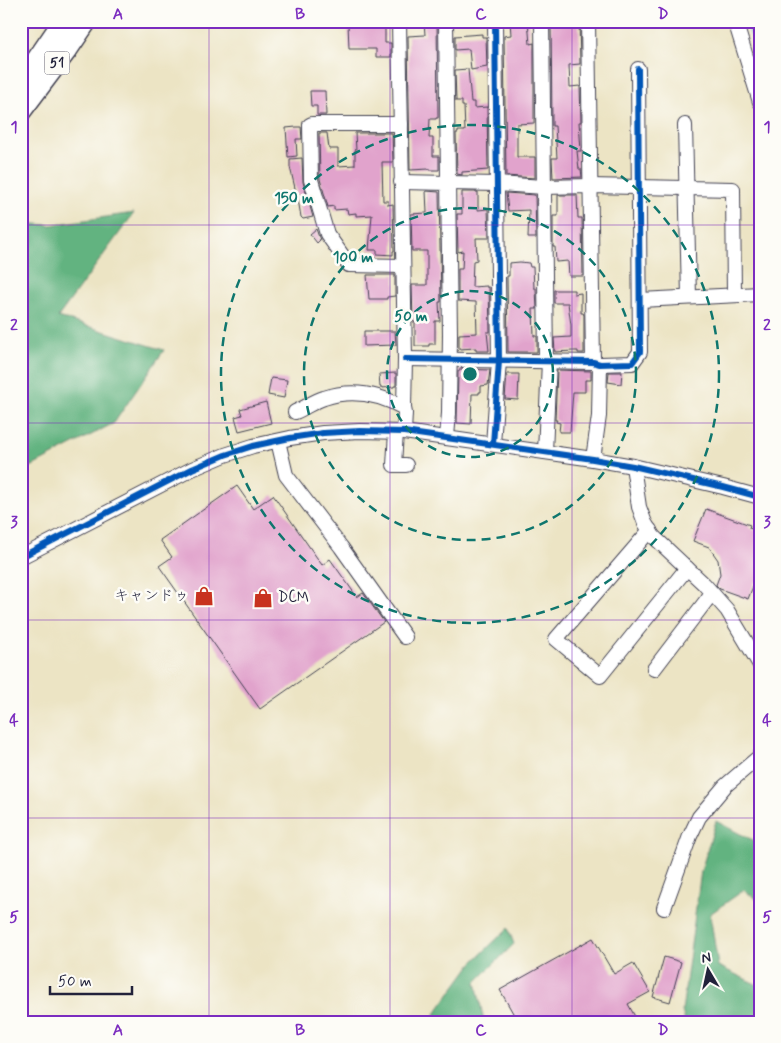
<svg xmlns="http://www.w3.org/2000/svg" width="781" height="1043" viewBox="0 0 781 1043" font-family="Mynerve,'Klee One',sans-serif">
<rect width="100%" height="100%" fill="#fdfcf7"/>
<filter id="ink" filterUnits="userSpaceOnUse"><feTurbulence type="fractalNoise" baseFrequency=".02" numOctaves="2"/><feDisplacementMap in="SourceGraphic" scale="10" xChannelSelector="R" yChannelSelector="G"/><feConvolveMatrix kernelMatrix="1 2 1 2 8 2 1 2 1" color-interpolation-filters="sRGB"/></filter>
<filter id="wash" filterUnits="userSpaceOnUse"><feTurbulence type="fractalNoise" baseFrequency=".0096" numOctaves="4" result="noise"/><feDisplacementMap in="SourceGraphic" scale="20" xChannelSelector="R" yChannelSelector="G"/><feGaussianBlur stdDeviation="1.12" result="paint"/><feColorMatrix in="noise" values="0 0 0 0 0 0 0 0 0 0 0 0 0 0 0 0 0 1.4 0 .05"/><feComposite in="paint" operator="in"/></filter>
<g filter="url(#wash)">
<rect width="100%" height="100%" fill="#ece4c4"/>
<!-- forest -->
<g fill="#62b380" stroke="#426a5e">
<path d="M134,213L58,317L164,350L114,423L21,472V223L50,225Z"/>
<path d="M716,821L742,835L760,843V902L744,890L710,914L718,966L760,986V1022H685L682,1011L701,871Z"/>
<path d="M508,928L514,944L476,982L484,1022H438L435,1014L472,963Z"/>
</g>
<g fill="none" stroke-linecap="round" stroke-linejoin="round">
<!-- river -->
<path stroke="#57a5d0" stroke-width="20" d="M756,21L760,33"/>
</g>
<g id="blocks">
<!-- building -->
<g fill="#e1a3cc">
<path d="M370,21H385V43H391V57H376V49H349L348,23L370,22Z"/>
<path d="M424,21H437L438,118H436V119H430L429,138H433V156H439V170H429V169L410,170L408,36L425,35Z"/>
<path d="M510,21H528L530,44L534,43V123L517,124V157H535V178L506,176L504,36L511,35Z"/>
<path d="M551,21H579L580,64L569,65L570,87L580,86L581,122H579L581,151H577L579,169H581L582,177L553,178L552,158H557L555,126H552V122Z"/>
<path d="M482,34V37H486L487,67L471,70L469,49L455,50V36Z"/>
<path d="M468,69L471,102H474V108L487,107L488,170L462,172V175L457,174L456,133H458V131H465L464,106H462V101H456L455,70Z"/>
<path d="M310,91H325L326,115H317V106H311Z"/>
<path d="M296,127H301L302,139H296L297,156L288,157L286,128Z"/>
<path d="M319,133H327L329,149H338V166L355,165V150H356L355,133H392L393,162H382L383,201H388V205L393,204L394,251H393V255L377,254V250H369L372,215L356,216V213L348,214L347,209L334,210V206L328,207L320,179Z"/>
<path d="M302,158L303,182L313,217L303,219L301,217L299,205L290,167V159Z"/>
<path d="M426,191L439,192L441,302H439L440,321H435V344H429V346H415V322H413L412,285H427V251H412L411,214L427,213Z"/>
<path d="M462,192H478V210L488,209L489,238H476L477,260L473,261L472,287L487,286V288L489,287L490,332H487L489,351H476V348L459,349V334L477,333L476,302L458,301V269H462L463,251L458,252L457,214H462Z"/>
<path d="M506,193L535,195L536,238H528L529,210L508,211Z"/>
<path d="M558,195H577L578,218H582L583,276H569L568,261L556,262L555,247H553V216H558Z"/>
<path d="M316,229L320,240L317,243L310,234Z"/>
<path d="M520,262L529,263L530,267H533L534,288H536V290L537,309H533L534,336H537V352H508L507,276H509V263Z"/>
<path d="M367,275H395V296L387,297V299H369Z"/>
<path d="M554,290H574V294L581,293V313H583L584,315V353H578V351H573L555,352L554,338L571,337V325L568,303H554Z"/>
<path d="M364,331H395L396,345L364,346Z"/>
<path d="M460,369L490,370L488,385L481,386V392H479V394H472L471,424L457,423L458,371H460Z"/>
<path d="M557,370L591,371V380H585V392H573L570,432H559L560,423L556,422L557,420H555Z"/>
<path d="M609,372H622L621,384L608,382Z"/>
<path d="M396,373V386H394V387L382,388V387H380L379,374Z"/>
<path d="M507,374H519L518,400L505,399Z"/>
<path d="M271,378L287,380L284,398L268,395Z"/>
<path d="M266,402L271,423L239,431L235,417L242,415L240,409Z"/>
<path d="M237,486L253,509L273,495L322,565L330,559L357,597L363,593L384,622L260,709L159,566L172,557L160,540Z"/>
<path d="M706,509L750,525L749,528L760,532V583L755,581L748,599L720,589L716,585L720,574L718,560L709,547L693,541Z"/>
<path d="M593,938L614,974L633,963L650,992L628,1004L638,1022H518L500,990Z"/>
<path d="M664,957L681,962L670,1002L653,997Z"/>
</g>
</g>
</g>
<g filter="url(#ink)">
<use href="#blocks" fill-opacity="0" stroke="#403f50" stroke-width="1"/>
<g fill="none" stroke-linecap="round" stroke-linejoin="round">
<defs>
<g id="minor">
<path d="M399,21L405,359L404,408"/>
<path d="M446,21L450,334L449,413L447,437"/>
<path d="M542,21L546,361"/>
<path d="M588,21L593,362"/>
<path d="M735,21L760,102"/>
<path d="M401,124H312L310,125L311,180L327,234L349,265L403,266"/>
<path d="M685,125L689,297"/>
<path d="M401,182L497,184L544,187L590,186L733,189L734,295"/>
<path d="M640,300L760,294"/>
<path d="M405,359L593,362L600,364L632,363L640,352L638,69"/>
<path d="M295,412C305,408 314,401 324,398C351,389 379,394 404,408L405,413L404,432"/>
<path d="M396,432L394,465H406"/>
<path d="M278,441L286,475L341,547L405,637"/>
<path d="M493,444L499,361L495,21"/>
<path d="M545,452L549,361"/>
<path d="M593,459L599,416L600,364"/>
<path d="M633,466L639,507L645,523L653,536L704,584L727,610L760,665"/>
<path d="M650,530L556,639L600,676L687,568"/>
<path d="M21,557L192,469L225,455L253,446L290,438L323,433L360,431L404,432L593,459L633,466L723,487L760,497"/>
<path d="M654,669L712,593"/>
<path d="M664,908L690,836L699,817L725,786L760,756"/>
</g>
<g id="highway">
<path d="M21,84L64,21"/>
<path d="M21,110L67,49L86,21"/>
</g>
</defs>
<!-- minor casing -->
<use href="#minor" stroke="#403f50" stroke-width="16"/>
<!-- highway casing -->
<use href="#highway" stroke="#403f50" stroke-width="24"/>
<!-- minor -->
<use href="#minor" stroke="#fff" stroke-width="14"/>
<!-- highway -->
<use href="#highway" stroke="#fff" stroke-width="21"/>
<defs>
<g id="cycleway">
<path d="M405,359L593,362L600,364L632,363L640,352L638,69"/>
<path d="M493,444L499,361L495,21"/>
<path d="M21,557L192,469L225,455L253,446L290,438L323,433L360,431L404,432L593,459L633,466L723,487L760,497"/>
</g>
</defs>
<!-- cycleway casing -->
<use href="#cycleway" stroke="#fdfcf7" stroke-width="9"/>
<!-- cycleway -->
<use href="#cycleway" stroke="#0057b8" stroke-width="6"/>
</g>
</g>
<!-- grid -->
<path fill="none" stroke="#7b2cbf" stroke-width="1" stroke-opacity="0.55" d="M209,21V1022M390,21V1022M572,21V1022M21,225H760M21,423H760M21,620H760M21,818H760"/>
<!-- distance rings -->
<g fill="none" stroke="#0f766e" stroke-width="2.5" stroke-dasharray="9 6">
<circle cx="470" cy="374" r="83"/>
<circle cx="470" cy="374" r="166"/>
<circle cx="470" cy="374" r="249"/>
</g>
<!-- icons -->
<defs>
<symbol id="shop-bare" viewBox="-9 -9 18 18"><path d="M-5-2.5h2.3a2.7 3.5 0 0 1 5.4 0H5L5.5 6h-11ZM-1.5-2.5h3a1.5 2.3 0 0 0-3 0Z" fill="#c8321e" stroke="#fdfcf7" stroke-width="2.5" paint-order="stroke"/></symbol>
</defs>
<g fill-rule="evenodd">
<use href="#shop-bare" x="190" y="582" width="28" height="28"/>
<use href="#shop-bare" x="249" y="584" width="28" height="28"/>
</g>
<g text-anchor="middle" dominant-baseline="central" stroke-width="5" stroke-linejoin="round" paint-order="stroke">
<!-- shield labels -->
<rect fill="#fdfcf7" stroke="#646373" stroke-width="1" x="44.5" y="51.5" width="25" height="23" rx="4"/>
<g font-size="14" font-weight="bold" fill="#22223b">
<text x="57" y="63">51</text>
</g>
<!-- poi labels -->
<g font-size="15" fill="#22223b" stroke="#fdfcf7" text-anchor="end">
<text x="189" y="596">キャンドゥ</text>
<text x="278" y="598" text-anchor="start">DCM</text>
</g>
</g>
<circle cx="470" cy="374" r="8" fill="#0f766e" stroke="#fdfcf7" stroke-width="2.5"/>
<g font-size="15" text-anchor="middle" font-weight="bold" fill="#0f766e" stroke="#fdfcf7" stroke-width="5" stroke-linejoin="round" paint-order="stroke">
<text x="294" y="203">150 m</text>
<text x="353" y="262">100 m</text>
<text x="411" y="321">50 m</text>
</g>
<!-- margin -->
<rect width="781" height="1043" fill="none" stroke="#fdfcf7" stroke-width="55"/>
<!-- north arrow -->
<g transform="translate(708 970) rotate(351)" stroke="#fdfcf7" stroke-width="4" paint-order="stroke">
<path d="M0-4L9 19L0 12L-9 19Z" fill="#22223b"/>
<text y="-8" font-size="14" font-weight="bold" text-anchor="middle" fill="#22223b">N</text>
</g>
<!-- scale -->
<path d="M50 986v8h82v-8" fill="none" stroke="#22223b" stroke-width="2.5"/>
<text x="58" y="986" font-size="15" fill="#22223b" stroke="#fdfcf7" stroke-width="4" paint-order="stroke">50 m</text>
<rect x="28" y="28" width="726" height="988" fill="none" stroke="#7b2cbf" stroke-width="2"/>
<g font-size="16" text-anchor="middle" font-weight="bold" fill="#7b2cbf">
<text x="118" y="19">A</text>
<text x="300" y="19">B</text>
<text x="481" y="19">C</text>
<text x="663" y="19">D</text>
<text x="14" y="132">1</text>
<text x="767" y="132">1</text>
<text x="14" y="330">2</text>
<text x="767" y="330">2</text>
<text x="14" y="527">3</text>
<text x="767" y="527">3</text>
<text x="14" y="725">4</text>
<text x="767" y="725">4</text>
<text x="14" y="922">5</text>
<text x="767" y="922">5</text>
<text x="118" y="1035">A</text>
<text x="300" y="1035">B</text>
<text x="481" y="1035">C</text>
<text x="663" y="1035">D</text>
</g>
</svg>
